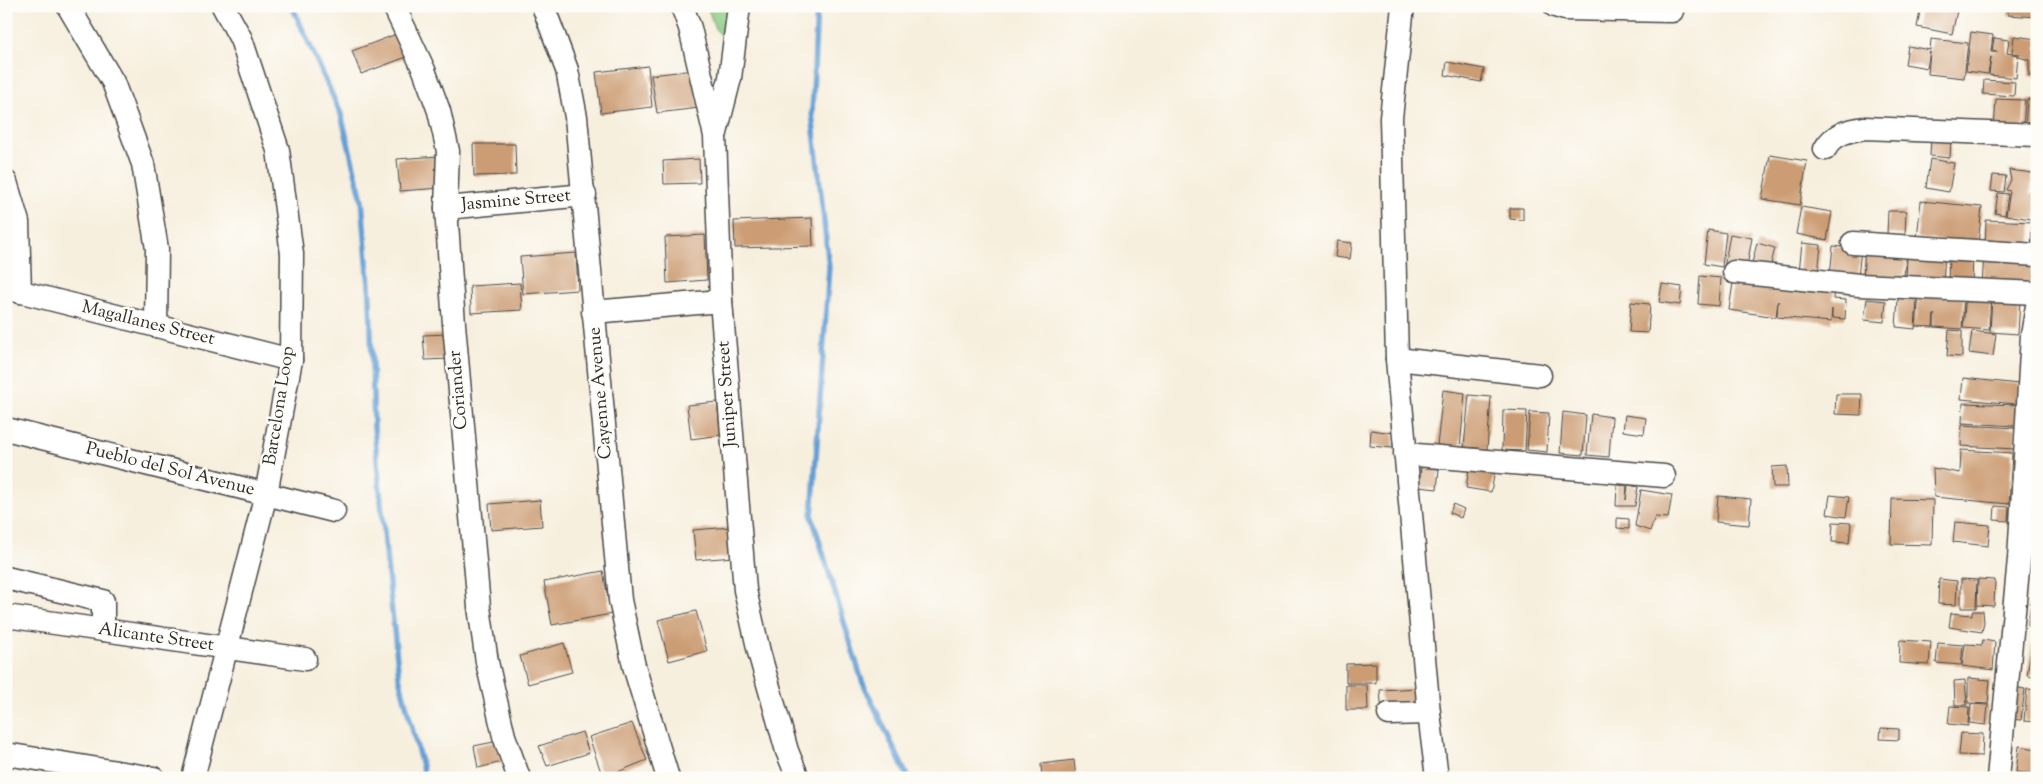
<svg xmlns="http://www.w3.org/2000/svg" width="2043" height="784" viewBox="0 0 2043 784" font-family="'Sorts Mill Goudy',serif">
<rect width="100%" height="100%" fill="#fdfcf7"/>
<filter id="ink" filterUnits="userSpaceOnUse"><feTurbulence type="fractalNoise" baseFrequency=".02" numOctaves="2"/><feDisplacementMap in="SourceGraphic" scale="10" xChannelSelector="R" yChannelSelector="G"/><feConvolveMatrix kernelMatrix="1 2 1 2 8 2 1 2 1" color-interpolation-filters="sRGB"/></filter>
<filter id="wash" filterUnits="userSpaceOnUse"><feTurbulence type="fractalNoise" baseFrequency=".0096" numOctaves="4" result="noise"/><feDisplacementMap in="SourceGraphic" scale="20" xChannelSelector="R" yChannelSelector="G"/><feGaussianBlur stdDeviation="1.12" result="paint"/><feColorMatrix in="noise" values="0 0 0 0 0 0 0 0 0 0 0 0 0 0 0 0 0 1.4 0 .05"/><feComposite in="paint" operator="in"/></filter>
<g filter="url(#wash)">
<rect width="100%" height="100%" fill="#f7efde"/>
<!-- green -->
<path fill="#89cc84" stroke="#5a7c58" d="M707,6H733L724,38L715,29Z"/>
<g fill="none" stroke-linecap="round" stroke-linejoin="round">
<!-- stream -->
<g stroke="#639fd4" stroke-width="5.5">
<path d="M292,6L341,114L362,200L370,298L374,428L388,574L399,677L425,778"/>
<path d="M817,6L812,113L829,267L812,517L862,681L908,778"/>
</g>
</g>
<g id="blocks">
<!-- building -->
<g fill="#cc9d74">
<path d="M1921,6H1958L1952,34L1917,27Z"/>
<path d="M2008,6H2037V17L2008,15Z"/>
<path d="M402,32L412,55L361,74L352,51Z"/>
<path d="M1971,32L1993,35L1991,52H1998L1992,51L1994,38L2009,40L2007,53L2018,55L2016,78L1989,75L1991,57L1988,74L1966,71Z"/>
<path d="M2014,36L2037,39V77L2029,76V60L2019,57V54L2012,53Z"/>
<path d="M1931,39L1968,43L1964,78L1928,74L1930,52L1927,68L1905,64L1908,46L1930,50Z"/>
<path d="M1447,62L1484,69L1481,82L1445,75Z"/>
<path d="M648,66L652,107L601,113L596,72Z"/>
<path d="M694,70L699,108L657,113L651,75Z"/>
<path d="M1984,80L2015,82L2014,96L1983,94Z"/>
<path d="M1996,99L2025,100L2023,130L1994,129Z"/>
<path d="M2027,99L2037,100V131L2025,130Z"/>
<path d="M1931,138L1951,139L1950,158L1930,156Z"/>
<path d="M473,144H515L516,175L474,176Z"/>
<path d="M1770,155L1807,161L1800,205L1762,199Z"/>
<path d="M439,156L441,188L400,191L397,159Z"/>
<path d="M699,159L700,183L664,184L663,161Z"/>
<path d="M1930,159L1954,163L1949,192L1926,188Z"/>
<path d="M2009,170L2033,173L2030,194L2037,195L2036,220L2006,215L2010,191L2006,190L2011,180Z"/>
<path d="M1993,175L2006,176L2004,192L1991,191Z"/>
<path d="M1998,193L2008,194L2005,215L1995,213Z"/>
<path d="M1921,201L1982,207L1978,244L1917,238Z"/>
<path d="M1801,207L1832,212L1827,240L1796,234Z"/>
<path d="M1510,208H1523V220L1510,219Z"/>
<path d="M1888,211H1906L1905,235L1887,234Z"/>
<path d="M812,218L813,246L735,248L734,221Z"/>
<path d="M1986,220L2032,222L2031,250L1985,249Z"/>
<path d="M1708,230L1726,233L1722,267L1704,264Z"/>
<path d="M1730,234L1752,238L1746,272L1724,268Z"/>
<path d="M705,235L707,280L667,283L665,237Z"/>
<path d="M1337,241L1352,243L1350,259L1335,257Z"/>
<path d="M1757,243L1775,248L1769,272L1751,267Z"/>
<path d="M1802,243L1821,245L1818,274L1799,272Z"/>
<path d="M1865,244L1945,252L1943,286L1906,283L1907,254L1903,283L1863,280Z"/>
<path d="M1833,246L1861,249L1858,278L1830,276Z"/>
<path d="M576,253L578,290L523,294L520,257Z"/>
<path d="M1949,253H1973L1972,285H1948Z"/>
<path d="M1984,254L2036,257L2033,289L1982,285Z"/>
<path d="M1700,276L1721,278L1719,306L1698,304Z"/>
<path d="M1734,276L1834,287L1833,299L1846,300L1845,319L1832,318V309L1831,322L1777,317L1778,301L1776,317L1729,310Z"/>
<path d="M520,283L522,310L471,313L470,286Z"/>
<path d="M1662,284L1682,287L1680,305L1659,302Z"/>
<path d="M1919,293L1964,299L1962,329L1934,327V314L1933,327L1916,326Z"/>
<path d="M1966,295L1991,297L1989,330L1963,328Z"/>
<path d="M1992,297L2020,299L2018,334L1990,332Z"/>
<path d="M1898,298L1917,300L1915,329L1896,327Z"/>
<path d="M1867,299L1886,301L1884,322L1864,320Z"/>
<path d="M1631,302L1650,304L1648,333L1629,332Z"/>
<path d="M1949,330L1962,331V357L1947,356Z"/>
<path d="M1972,331L1996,334L1993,356L1969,353Z"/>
<path d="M449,334L450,359L425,360L423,335Z"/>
<path d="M1963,378L2019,384L2017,404L1961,399Z"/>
<path d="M1443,390L1465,393L1460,448L1437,446Z"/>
<path d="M1836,394H1862L1861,415L1835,414Z"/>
<path d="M1469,395L1491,397L1487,449L1464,447Z"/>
<path d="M717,402L721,435L691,439L687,405Z"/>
<path d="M1963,403L2017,405L2016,426L1962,423Z"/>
<path d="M1503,410L1527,411L1525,451L1502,450Z"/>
<path d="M1530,412L1549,413L1547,452L1527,450Z"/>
<path d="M1563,412L1586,415L1583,455L1560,453Z"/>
<path d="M1591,414L1612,417L1609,457L1587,455Z"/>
<path d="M1625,415L1646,418L1644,434L1623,431Z"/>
<path d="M1962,425L2016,428L2015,449L1961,446Z"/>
<path d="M1371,430L1394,433L1393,448L1370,446Z"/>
<path d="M1961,450L2012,453L2009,504L1934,497L1933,468L1960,473Z"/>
<path d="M1470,461L1496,466L1491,492L1466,488Z"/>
<path d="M1787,466L1788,487H1773L1772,467Z"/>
<path d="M1421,467L1439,469L1437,489L1419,487Z"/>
<path d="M1617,485L1627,486L1626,500L1628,485L1638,487L1635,506H1616Z"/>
<path d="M1641,490L1672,495L1668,518L1655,517L1650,531L1635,526Z"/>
<path d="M1830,495L1849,497L1846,517L1827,514Z"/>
<path d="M1718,496L1751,499L1749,525L1716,522Z"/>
<path d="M1892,499L1933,500L1932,545L1891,544Z"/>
<path d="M540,500L542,526L491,530L489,504Z"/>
<path d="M1453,504L1464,509L1461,518L1450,513Z"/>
<path d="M1995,506L2009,507L2008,521L1994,520Z"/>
<path d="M1617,518L1629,519V529L1617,528Z"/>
<path d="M1833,522L1851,523L1849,543L1832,542Z"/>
<path d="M1955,522L1990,525L1988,546L1953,542Z"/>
<path d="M731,527L734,557L696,560L693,530Z"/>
<path d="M603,571L611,614L552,625L544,582Z"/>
<path d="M1939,579L1957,581L1956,605L1938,604Z"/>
<path d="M1961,579L1977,580L1976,608H1961Z"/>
<path d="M1978,579L1995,580L1994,606L1977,605Z"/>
<path d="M2031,602L2037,603V627L2028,626Z"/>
<path d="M696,611L707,651L669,661L658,620Z"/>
<path d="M1972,611H1983L1984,622L1982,632L1949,627L1951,613L1972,615Z"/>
<path d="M2033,639H2037V677L2027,675Z"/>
<path d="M1900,640L1931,642L1929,665L1899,663Z"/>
<path d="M1983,640L1995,642L1993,670L1962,666L1965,644L1982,645Z"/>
<path d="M564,643L572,672L528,684L520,656Z"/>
<path d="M1938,643L1963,645L1961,665L1936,663Z"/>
<path d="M1376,663V683H1346V664Z"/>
<path d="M1968,678L1990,680L1988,704L1968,703Z"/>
<path d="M1965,680L1967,705H1955L1954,681Z"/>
<path d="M1346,685H1367L1368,710H1346Z"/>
<path d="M2012,687L2025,689L2021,720L2009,719Z"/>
<path d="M1419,688L1421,711L1382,714L1380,690Z"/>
<path d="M2027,689L2037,690V722L2024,721Z"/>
<path d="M1971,704L1988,705L1986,725L1969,723Z"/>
<path d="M1950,706L1969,707L1968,726L1948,724Z"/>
<path d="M632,723L647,760L603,778L589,737Z"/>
<path d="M1881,728L1899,729V740L1880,739Z"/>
<path d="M582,732L589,753L547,766L539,746Z"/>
<path d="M1961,733L1983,734L1982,756L1959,755Z"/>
<path d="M498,741L502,762L478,768L474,746Z"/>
<path d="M2019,746L2037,749V774L2016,772Z"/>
<path d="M1074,760L1076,778H1042L1041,764Z"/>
</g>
</g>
</g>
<g filter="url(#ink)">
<use href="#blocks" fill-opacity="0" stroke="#4a4846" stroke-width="1"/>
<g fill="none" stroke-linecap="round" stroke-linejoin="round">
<defs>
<g id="minor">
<path d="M68,6L113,82L143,164L157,249L156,326"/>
<path d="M394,6L424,70L439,111L448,151L446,208L454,324L479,607L487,662L504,736L519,778"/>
<path d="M543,6L567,70L576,117L620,600L634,666L668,778"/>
<path d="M682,6L690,28L715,136L721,301L745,590L759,652L787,751L798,778"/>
<path d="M1403,6L1391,118L1397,359L1429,713L1437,778"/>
<path d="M1555,6L1565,9L1672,11L1673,6"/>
<path d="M716,133L730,78L739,6"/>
<path d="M1825,149C1833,134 1849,130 1865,128L2037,135"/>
<path d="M6,182L18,222L20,292"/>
<path d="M446,208L585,195"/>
<path d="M1853,243L2037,255"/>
<path d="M1734,272L1859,285L2037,293"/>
<path d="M6,288L291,360"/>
<path d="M593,312L721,301"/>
<path d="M1397,359L1540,375"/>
<path d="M6,429L334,511"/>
<path d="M1405,454L1664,476"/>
<path d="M6,578L103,601V630"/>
<path d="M6,616L305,659"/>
<path d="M1389,714L1429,713"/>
<path d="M6,754L154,778"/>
<path d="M193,778L266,494L291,360L292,254L278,150L241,39L223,6"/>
<path d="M1998,778L2019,559L2032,335L2037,306"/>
</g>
</defs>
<!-- minor casing -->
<use href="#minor" stroke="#4a4846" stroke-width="25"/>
<!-- minor -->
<use href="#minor" stroke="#fff" stroke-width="22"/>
</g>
</g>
<g text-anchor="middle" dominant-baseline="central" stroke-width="5" stroke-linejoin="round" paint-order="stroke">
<!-- street labels -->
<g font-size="18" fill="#2b2b2b" stroke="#fdfcf7">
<text transform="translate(516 201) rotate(-5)">Jasmine Street</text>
<text transform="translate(148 324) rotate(14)">Magallanes Street</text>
<text transform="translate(459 390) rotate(-95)">Coriander</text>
<text transform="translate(601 393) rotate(-95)">Cayenne Avenue</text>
<text transform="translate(728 394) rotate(-94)">Juniper Street</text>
<text transform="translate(280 406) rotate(-81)">Barcelona Loop</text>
<text transform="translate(170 470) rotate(14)">Pueblo del Sol Avenue</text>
<text transform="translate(156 638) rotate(8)">Alicante Street</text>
</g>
</g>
<!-- margin -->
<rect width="2043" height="784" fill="none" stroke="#fdfcf7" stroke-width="25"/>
</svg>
